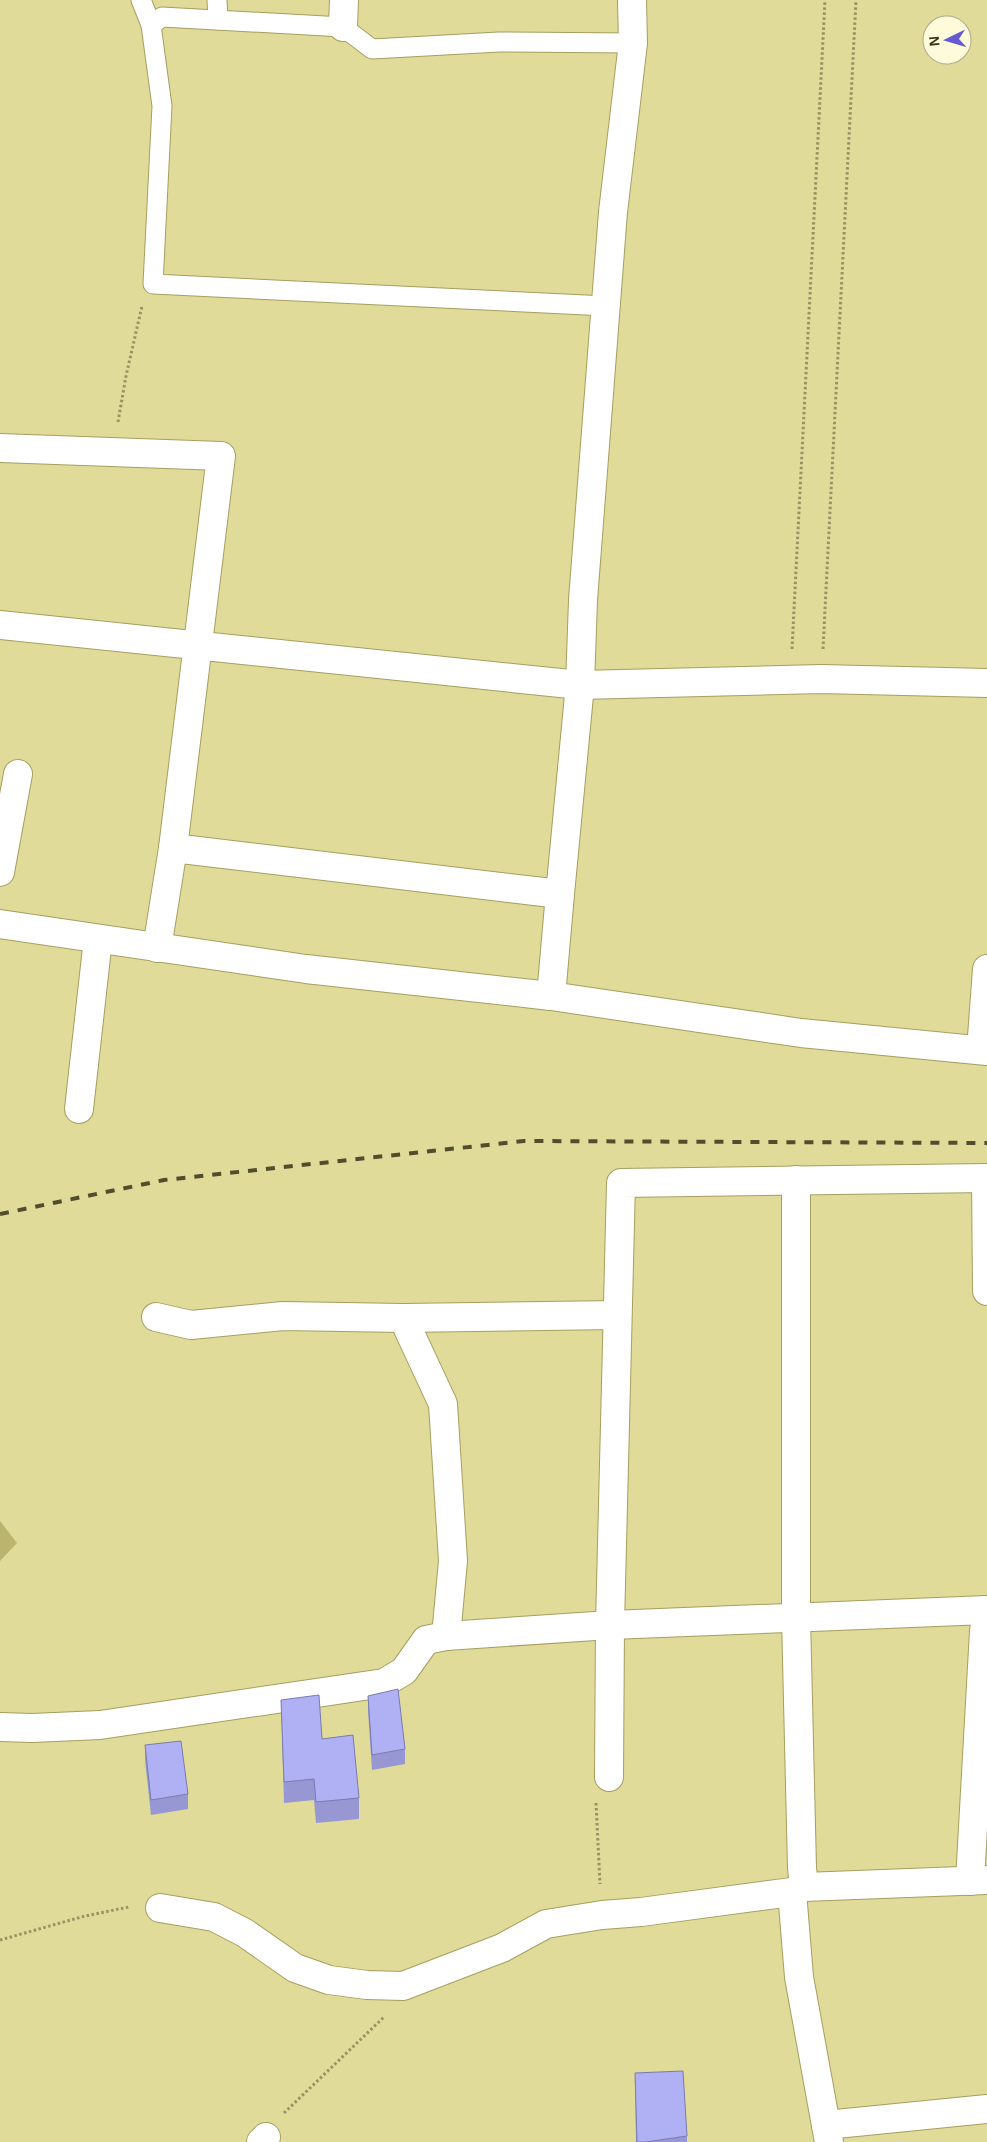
<svg xmlns="http://www.w3.org/2000/svg" width="987" height="2142" viewBox="0 0 987 2142" font-family="Helvetica,sans-serif">
<rect width="100%" height="100%" fill="#e1db9a"/>
<!-- green -->
<path fill="#bab46e" d="M0,1521L17,1543L0,1561Z"/>
<g fill="none" stroke-linecap="round" stroke-linejoin="round">
<defs>
<g id="service">
<path d="M141,0L151,25"/>
<path d="M217,0L218,20"/>
<path d="M606,306L153,284L162,106L151,25L162,17L343,27L372,49L499,42L633,43"/>
</g>
<g id="minor">
<path d="M343,27L344,0"/>
<path d="M0,448L221,456L173,848"/>
<path d="M0,625L580,685L821,679L987,683"/>
<path d="M0,872L18,774"/>
<path d="M0,924L306,969L551,996L801,1033L987,1051"/>
<path d="M157,948L173,848L560,894L580,685L583,600L613,212L633,43L632,0"/>
<path d="M551,996L560,894"/>
<path d="M981,1050L987,969"/>
<path d="M79,1109L98,939"/>
<path d="M986,1178L987,1291"/>
<path d="M796,1180V1617L802,1868L804,1887"/>
<path d="M156,1317L191,1325L283,1316L403,1318L617,1315"/>
<path d="M403,1318L443,1404L453,1561L446,1636"/>
<path d="M0,1727L32,1728L100,1725L384,1683L404,1671L426,1640L446,1636L610,1625L987,1610"/>
<path d="M609,1777L610,1625L621,1183L987,1178"/>
<path d="M970,1881L984,1631L987,1610"/>
<path d="M792,1892L799,1977L829,2142"/>
<path d="M160,1908L214,1917L245,1933L295,1968L329,1980L367,1985L403,1986L502,1948L546,1924L602,1915L641,1912L792,1892L804,1887L987,1880"/>
<path d="M826,2125L987,2109"/>
<path d="M261,2142L266,2137"/>
</g>
</defs>
<!-- service casing -->
<use href="#service" stroke="#a59f60" stroke-width="21"/>
<!-- minor casing -->
<use href="#minor" stroke="#a59f60" stroke-width="30"/>
<!-- path -->
<g stroke="#979362" stroke-width="3" stroke-dasharray="2.5 2.5" stroke-linecap="butt">
<path d="M118,422L126,376L142,306"/>
<path d="M792,649L825,0"/>
<path d="M823,649L856,0"/>
<path d="M596,1803L600,1884"/>
<path d="M0,1940L85,1916L129,1907"/>
<path d="M284,2113L384,2017"/>
</g>
<!-- service -->
<use href="#service" stroke="#fff" stroke-width="19"/>
<!-- minor -->
<use href="#minor" stroke="#fff" stroke-width="28"/>
<!-- rail -->
<path stroke="#514d2d" stroke-width="4" stroke-dasharray="9 9" stroke-linecap="butt" d="M0,1214L164,1180L524,1141L987,1143"/>
</g>
<!-- wall -->
<g fill="#9797d3">
<path d="M368,1696L405,1749V1764L372,1770L368,1711Z"/>
<path d="M281,1700L359,1798V1819L316,1823L314,1800L284,1803Z"/>
<path d="M145,1745L188,1794V1809L151,1815L145,1760Z"/>
<path d="M635,2073L687,2136V2142H636Z"/>
</g>
<!-- building -->
<g fill="#b0b0f5" stroke="#7b7bac">
<path d="M398,1689L405,1749L372,1755L368,1696Z"/>
<path d="M319,1695L322,1739L353,1735L359,1798L316,1802L314,1779L284,1782L281,1700Z"/>
<path d="M181,1741L188,1794L151,1800L145,1745Z"/>
<path d="M683,2071L687,2136L646,2142H637L635,2073Z"/>
</g>
<!-- north arrow -->
<g transform="translate(947 40) rotate(265)"><circle r="24" fill="#fdfbda" stroke="#aeab8d"/>
<path d="M0-4L9 19L0 12L-9 19Z" fill="#6759d2"/>
<text y="-8" font-size="14" font-weight="bold" text-anchor="middle" fill="#37341a">N</text>
</g>
</svg>
